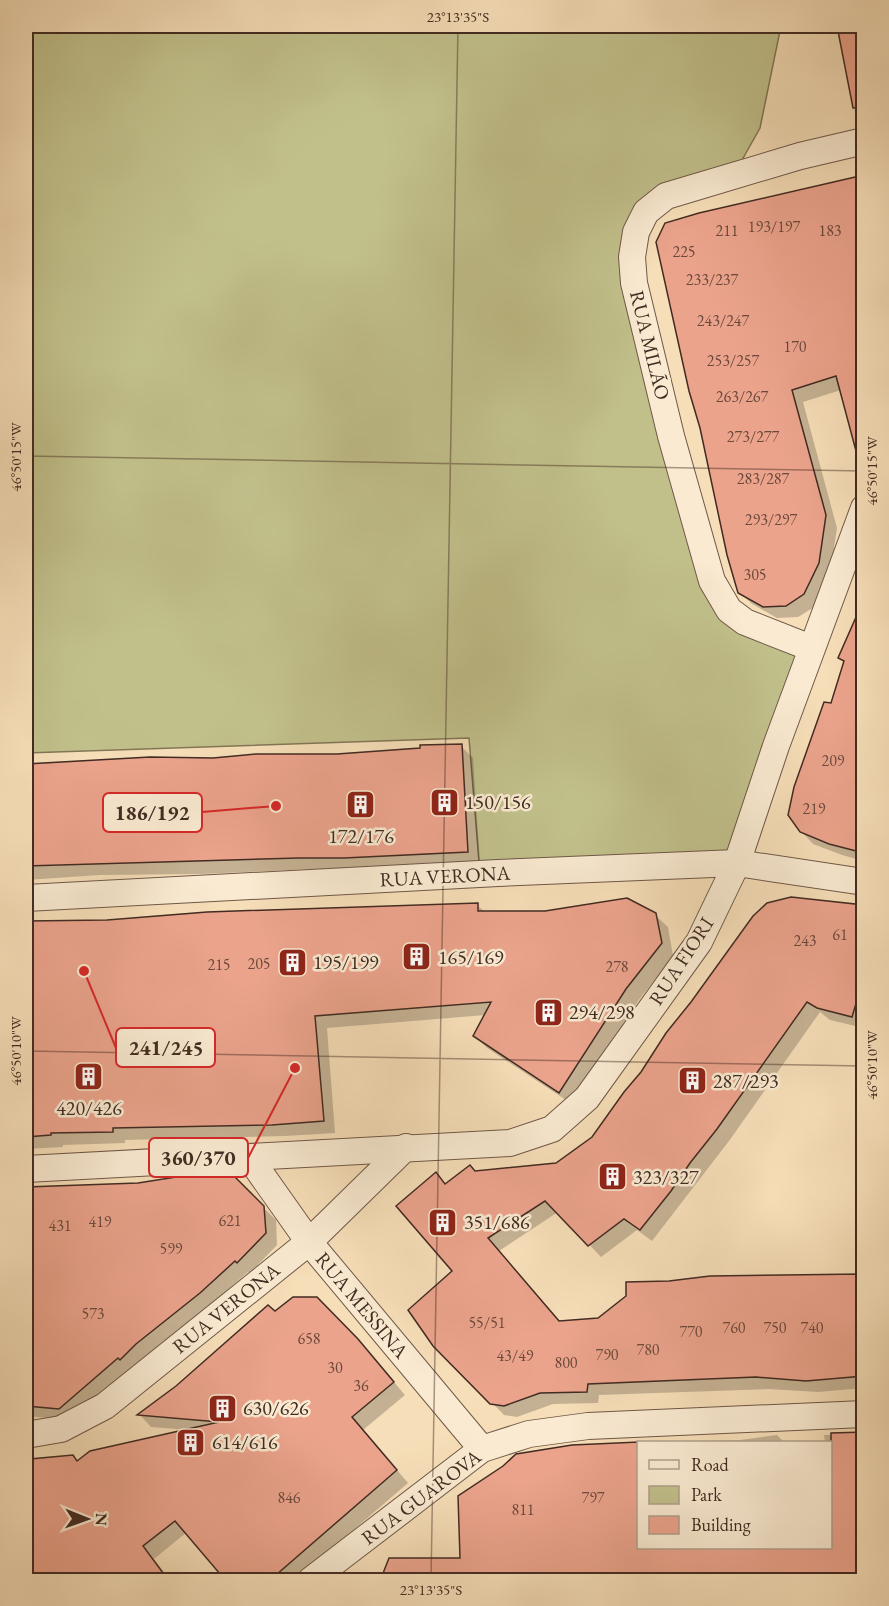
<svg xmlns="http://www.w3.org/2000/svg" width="889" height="1606" viewBox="0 0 889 1606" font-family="'EB Garamond',serif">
<rect width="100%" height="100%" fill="#f6deb8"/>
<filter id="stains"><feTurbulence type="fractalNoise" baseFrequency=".00333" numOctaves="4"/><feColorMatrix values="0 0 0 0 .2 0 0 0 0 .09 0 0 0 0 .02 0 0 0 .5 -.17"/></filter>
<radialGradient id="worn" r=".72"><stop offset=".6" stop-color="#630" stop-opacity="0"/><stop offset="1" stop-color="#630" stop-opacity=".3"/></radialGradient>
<!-- green -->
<path fill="#c1c08b" stroke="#827656" stroke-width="1.5" d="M26,26H781L760,128L733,176L646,212L634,283L712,581L763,630L811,648L737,863L480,874L469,738L26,753Z"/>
<!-- shadow -->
<g fill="#0003">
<path d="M838,26H864V124L856,117Z"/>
<path d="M864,176L841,390L803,402L837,528L830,575L816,606L798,617L777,618L752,604L739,592L728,555Z"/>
<path d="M864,598V861L842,855L813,844L801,831L832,705L845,662L840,657Z"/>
<path d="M461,746L473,758L480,863L357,870L312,869L202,874L100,875L26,880V765L337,755Z"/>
<path d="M477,905L485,912L655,915L668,927L673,956L638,1001L572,1104L487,1048L475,1036L486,1015L327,1028L335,1133L285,1136L125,1140V1143L63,1145V1147L26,1149V922L107,921Z"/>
<path d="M864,906V1028L830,1020L820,1012L729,1141L652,1241L637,1230L601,1257L558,1212L499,1251L561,1322L599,1320L864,1276V1388L818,1392L769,1389L599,1395L598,1403L553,1404L517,1417L504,1415L435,1345L454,1271L436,1174L447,1185L476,1173L557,1164L593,1139Z"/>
<path d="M230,1175L276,1220L277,1245L250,1273L248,1272L133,1371L130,1369L71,1420L26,1416V1189L138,1184Z"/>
<path d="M275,1313L370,1354L405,1395L363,1430L408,1483L295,1580H228L187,1532L154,1559L170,1580H26V1459L72,1456L78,1462L188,1430L151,1427L140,1415Z"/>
<path d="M864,1434V1580L461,1559L638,1548H830V1442H825L824,1435Z"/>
<path d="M777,1435L784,1442H683L740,1440Z"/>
</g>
<!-- building -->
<g fill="#eba38c" stroke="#422b22" stroke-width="1.5">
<path d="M837,26H864V107L853,108Z"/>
<path d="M864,175V450L856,451L836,376L792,390L826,515L819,563L804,594L786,606L763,607L738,593L727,555L700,428L689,391L656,242L665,223L699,213Z"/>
<path d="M864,599V853L829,844L800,832L788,815L794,787L824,702L831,703L844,661L838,658Z"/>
<path d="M462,744L468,852L344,858H299L26,866V764L150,757L213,758L256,754H337L420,748V745Z"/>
<path d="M791,897L864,905V977L852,1017L817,1008L807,1002L717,1129L690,1163L671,1191L640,1230L624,1219L588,1246L545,1201L488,1238L559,1321L598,1318L626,1296V1282L669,1281L710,1276L864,1274V1376L806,1381L756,1377L588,1384L587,1392L540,1393L504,1406L490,1404L433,1346L408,1310L452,1271L396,1206L436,1172L445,1184L470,1165L475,1171L556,1163L592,1137L624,1092L641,1072L666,1033L691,1002L753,916L767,903Z"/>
<path d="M627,898L656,913L662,943L626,989L559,1093L473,1036L491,1002L315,1016L324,1121L272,1125L113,1128V1132L51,1133V1135L26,1137V921L107,920L207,912L478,903V911H545Z"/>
<path d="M231,1173L264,1206L266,1233L237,1263L235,1261L200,1293L136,1344L120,1360L118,1358L59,1409L26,1406V1187L138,1183L189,1175Z"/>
<path d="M293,1297H317L358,1339L394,1382L352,1417L397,1470L269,1581H226L175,1521L143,1546L169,1581H28L30,1545V1459L73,1455L77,1461L90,1451L219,1422L137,1415L176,1386L268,1305L275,1311Z"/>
<path d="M864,1432V1581H380L389,1558H460L458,1496L503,1466L516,1454L572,1445L639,1442V1548H831V1433Z"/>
</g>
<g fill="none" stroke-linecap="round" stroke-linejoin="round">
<defs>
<g id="minor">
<path d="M811,648L745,622L729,610L712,581L671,436L634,283L632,257L636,232L646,212L666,196L800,156L864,141"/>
<path d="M26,898L498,873L737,863L864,882"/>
<path d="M249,1157L309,1242L482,1449"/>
<path d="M26,1169L510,1143L552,1129L587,1098L699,942L737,863L776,746L864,508"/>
<path d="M26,1435L61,1429L105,1406L309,1242L406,1147"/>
<path d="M311,1580L482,1449L529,1434L588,1426L864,1414"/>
</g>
</defs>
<!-- minor casing -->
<use href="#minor" stroke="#6f5848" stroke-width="28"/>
<!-- minor -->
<use href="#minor" stroke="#f9ead1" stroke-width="26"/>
</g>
<!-- ticks -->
<path fill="none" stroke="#422b22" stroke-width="1.5" stroke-opacity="0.45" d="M26,456L864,471M26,1051L864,1066M431,1580L458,26"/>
<!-- icons -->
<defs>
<symbol id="building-square" viewBox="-11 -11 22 22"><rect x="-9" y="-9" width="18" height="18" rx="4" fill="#8f2418" stroke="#f9ead1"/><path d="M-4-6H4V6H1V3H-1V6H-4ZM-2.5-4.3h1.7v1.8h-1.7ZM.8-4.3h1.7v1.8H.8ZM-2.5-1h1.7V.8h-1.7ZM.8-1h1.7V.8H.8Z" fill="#fff"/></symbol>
</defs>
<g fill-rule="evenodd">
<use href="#building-square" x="428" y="786" width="33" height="33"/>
<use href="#building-square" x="344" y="788" width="33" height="33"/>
<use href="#building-square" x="400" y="940" width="33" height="33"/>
<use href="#building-square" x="276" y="946" width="33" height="33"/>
<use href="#building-square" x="532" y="996" width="33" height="33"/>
<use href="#building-square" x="72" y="1060" width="33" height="33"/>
<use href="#building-square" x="676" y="1064" width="33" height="33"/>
<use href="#building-square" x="596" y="1160" width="33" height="33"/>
<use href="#building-square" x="426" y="1206" width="33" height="33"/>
<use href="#building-square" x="206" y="1392" width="33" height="33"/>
<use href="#building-square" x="174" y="1426" width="33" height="33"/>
</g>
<g text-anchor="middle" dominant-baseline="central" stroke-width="5" stroke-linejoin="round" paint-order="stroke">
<!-- number labels -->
<g font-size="16" fill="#6c493c">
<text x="774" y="226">193/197</text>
<text x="727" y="230">211</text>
<text x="830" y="230">183</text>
<text x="684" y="251">225</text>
<text x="712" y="279">233/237</text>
<text x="723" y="320">243/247</text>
<text x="795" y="346">170</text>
<text x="733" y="360">253/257</text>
<text x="742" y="396">263/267</text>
<text x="753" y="436">273/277</text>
<text x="763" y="478">283/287</text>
<text x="771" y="519">293/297</text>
<text x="755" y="574">305</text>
<text x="833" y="760">209</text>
<text x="814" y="808">219</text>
<text x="840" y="934">61</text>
<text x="805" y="940">243</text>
<text x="259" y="963">205</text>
<text x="219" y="964">215</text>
<text x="617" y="966">278</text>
<text x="230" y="1220">621</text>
<text x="100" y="1221">419</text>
<text x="60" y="1225">431</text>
<text x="171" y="1248">599</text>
<text x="93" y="1313">573</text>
<text x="487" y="1322">55/51</text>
<text x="734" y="1327">760</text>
<text x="775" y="1327">750</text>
<text x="812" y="1327">740</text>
<text x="691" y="1331">770</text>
<text x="309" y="1338">658</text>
<text x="648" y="1349">780</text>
<text x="607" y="1354">790</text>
<text x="515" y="1355">43/49</text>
<text x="566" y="1362">800</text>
<text x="335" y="1367">30</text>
<text x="361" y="1385">36</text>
<text x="289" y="1497">846</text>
<text x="593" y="1497">797</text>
<text x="523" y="1509">811</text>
</g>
<!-- street labels -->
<g font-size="20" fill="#422b22" stroke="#f9ead1">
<text transform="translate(650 345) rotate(76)">RUA MILÃO</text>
<text transform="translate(445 876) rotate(-3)">RUA VERONA</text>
<text transform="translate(681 961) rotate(-57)">RUA FIORI</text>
<text transform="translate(362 1305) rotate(50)">RUA MESSINA</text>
<text transform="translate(226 1308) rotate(-39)">RUA VERONA</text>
<text transform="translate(421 1497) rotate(-37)">RUA GUAROVA</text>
</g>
<!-- poi labels -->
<g font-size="20" fill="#422b22" stroke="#f9ead1" text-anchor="start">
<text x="465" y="802">150/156</text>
<text x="361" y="836" text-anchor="middle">172/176</text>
<text x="438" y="957">165/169</text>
<text x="313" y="962">195/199</text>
<text x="569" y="1012">294/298</text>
<text x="713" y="1081">287/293</text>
<text x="89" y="1108" text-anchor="middle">420/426</text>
<text x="633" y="1177">323/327</text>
<text x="464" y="1222">351/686</text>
<text x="243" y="1408">630/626</text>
<text x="212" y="1442">614/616</text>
</g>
</g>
<!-- callouts -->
<path fill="none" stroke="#d62828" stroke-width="2" d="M276 806L202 812M84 971L116 1048M295 1068L248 1158"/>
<g fill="#d62828" stroke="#f9ead1" stroke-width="2">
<circle cx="276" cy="806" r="6"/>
<circle cx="84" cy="971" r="6"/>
<circle cx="295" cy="1068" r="6"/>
</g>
<g fill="#f9ead1" stroke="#d62828" stroke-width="2">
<rect x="103" y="793" width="99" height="39" rx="6"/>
<rect x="116" y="1028" width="99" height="39" rx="6"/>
<rect x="149" y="1138" width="99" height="39" rx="6"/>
</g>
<g font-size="21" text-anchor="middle" font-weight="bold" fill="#422b22">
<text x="152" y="820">186/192</text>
<text x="166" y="1055">241/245</text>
<text x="198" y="1165">360/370</text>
</g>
<!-- margin -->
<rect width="889" height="1606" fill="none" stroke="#f6deb8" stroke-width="66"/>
<!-- legend -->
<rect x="637" y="1441" width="195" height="108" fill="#f9ead1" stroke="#b09e8b" stroke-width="1.5"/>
<rect x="649" y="1460" width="30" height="9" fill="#f9ead1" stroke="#b09e8b" stroke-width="1.5"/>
<text x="691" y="1471" font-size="18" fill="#422b22">Road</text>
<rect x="649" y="1486" width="30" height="18" fill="#c1c08b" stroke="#b09e8b" stroke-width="1.5"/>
<text x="691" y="1501" font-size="18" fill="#422b22">Park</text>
<rect x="649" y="1516" width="30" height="18" fill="#eba38c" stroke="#b09e8b" stroke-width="1.5"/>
<text x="691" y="1531" font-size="18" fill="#422b22">Building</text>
<!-- north arrow -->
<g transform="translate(87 1519) rotate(91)" stroke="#f9ead1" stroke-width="4.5" paint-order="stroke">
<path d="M0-4.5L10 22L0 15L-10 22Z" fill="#422b22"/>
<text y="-9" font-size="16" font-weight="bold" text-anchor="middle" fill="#422b22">N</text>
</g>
<rect x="33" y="33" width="823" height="1540" fill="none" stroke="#422b22" stroke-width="2"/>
<g font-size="15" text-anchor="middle" fill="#422b22">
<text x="458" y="22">23°13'35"S</text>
<text transform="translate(16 457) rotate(-90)" y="5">46°50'15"W</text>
<text transform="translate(872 471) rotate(-90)" y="5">46°50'15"W</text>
<text transform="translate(16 1051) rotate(-90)" y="5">46°50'10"W</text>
<text transform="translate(872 1065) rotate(-90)" y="5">46°50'10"W</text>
<text x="431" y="1595">23°13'35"S</text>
</g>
<rect width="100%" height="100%" filter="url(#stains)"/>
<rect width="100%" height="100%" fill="url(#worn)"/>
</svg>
